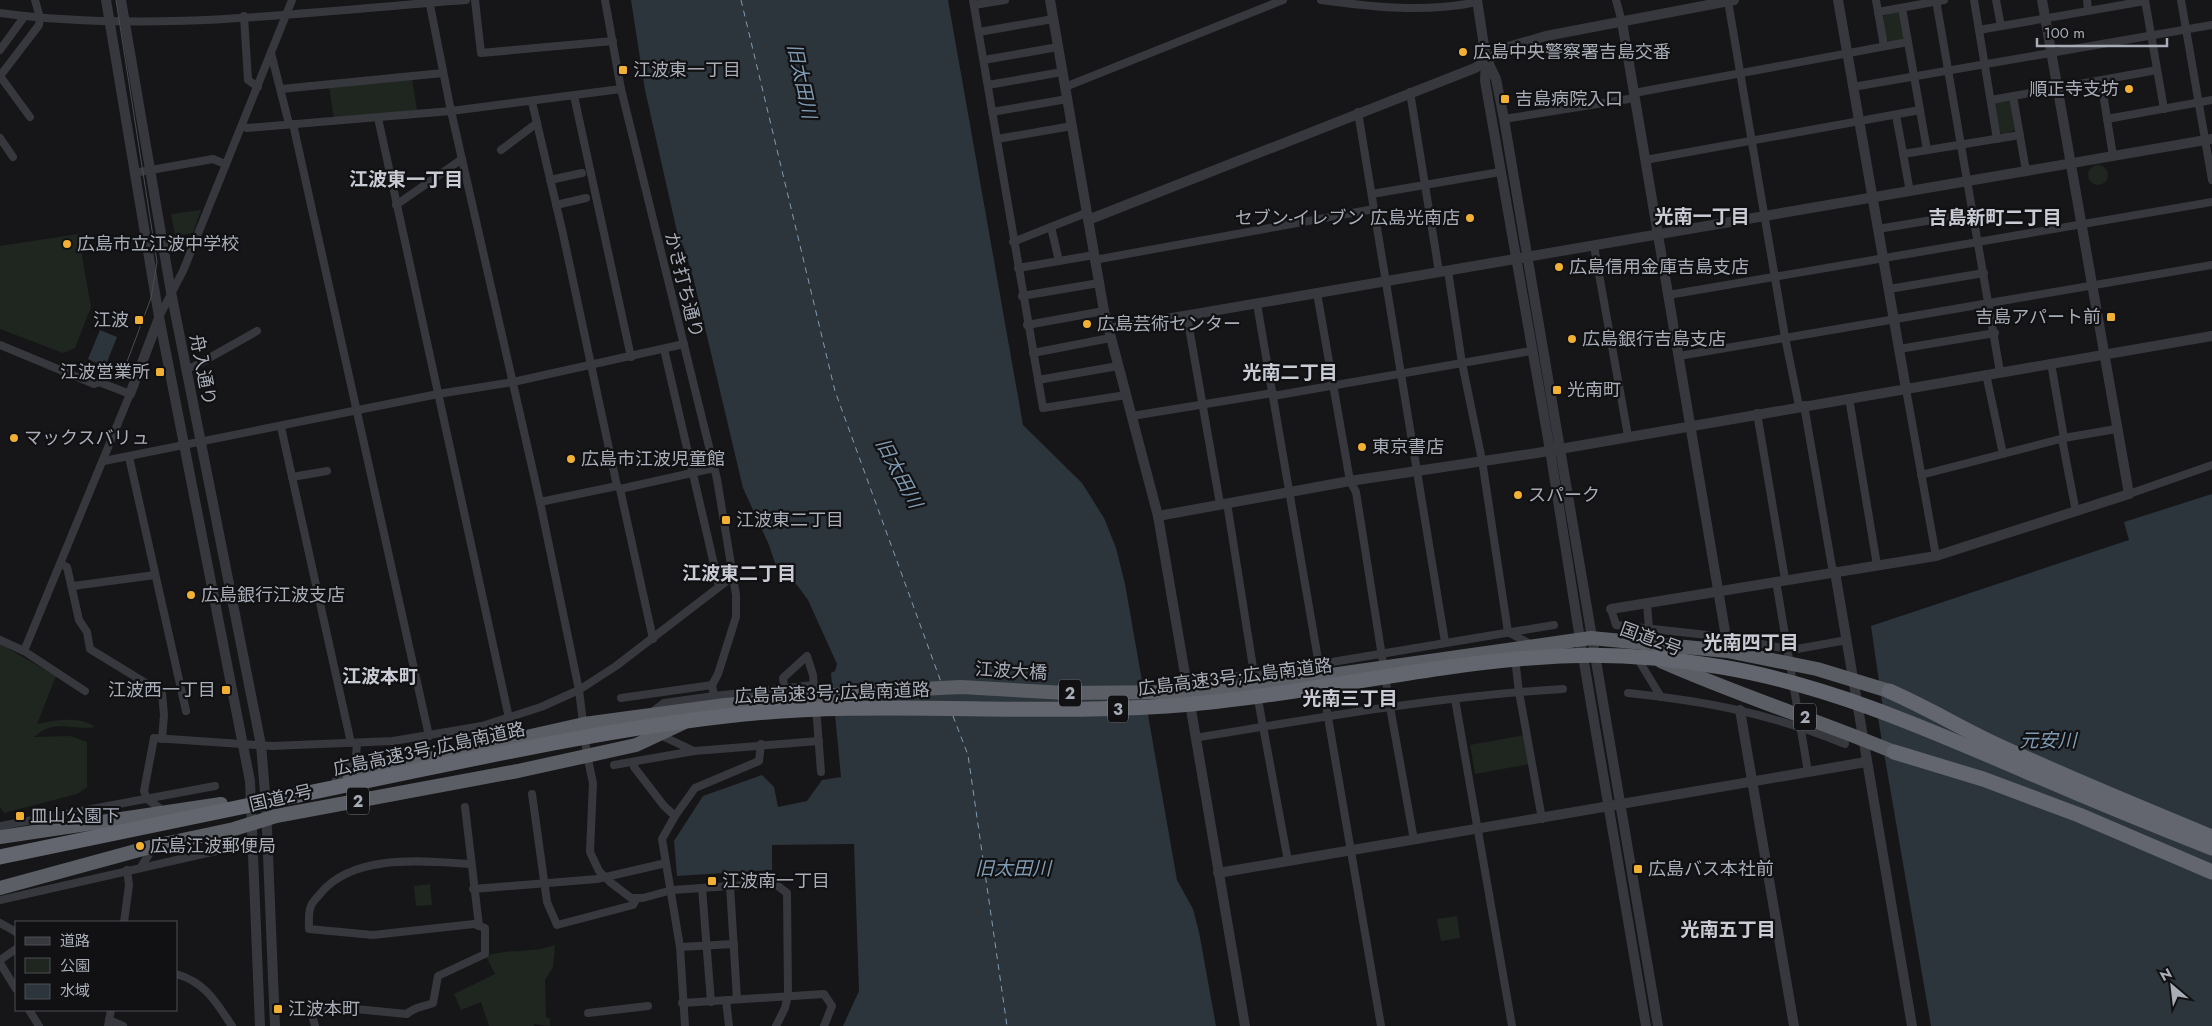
<svg xmlns="http://www.w3.org/2000/svg" width="2212" height="1026" viewBox="0 0 2212 1026" font-family="Jost,'Noto Sans JP',sans-serif">
<rect width="100%" height="100%" fill="#161618"/>
<!-- green -->
<g fill="#1e261f">
<path d="M1897,12L1901,15L1905,36L1902,40L1891,42L1886,40L1882,19L1885,15Z"/>
<path d="M412,79L417,110L334,119L329,87Z"/>
<path d="M2009,100L2012,104L2017,127L2013,131L2002,134L1998,130L1993,105L1996,102Z"/>
<circle cx="2098" cy="175" r="10"/>
<path d="M201,210L193,233L175,236L171,214Z"/>
<path d="M78,234L91,307L75,348L63,353L0,329V246Z"/>
<path d="M0,644L56,676L37,724C56,720 79,716 95,727C70,731 56,718 34,737L70,736L87,742V787L77,794L4,813L0,807Z"/>
<path d="M1525,735L1530,764L1475,774L1470,745Z"/>
<path d="M430,884L432,905L416,906L414,886Z"/>
<path d="M1457,916L1460,938L1441,941L1437,919Z"/>
<path d="M555,945L553,967L545,980L546,1017L550,1019V1026L534,1024V1026H489L481,1002L461,1010L454,994L495,974L486,956C508,948 531,954 555,945Z"/>
</g>
<!-- water -->
<g fill="#2c353c">
<path d="M631,0H948L1023,425L1082,483L1104,518L1116,548L1125,584L1177,880L1193,909L1199,932L1216,1026H843L859,991L854,844L772,845V870L677,876L674,841L703,796L762,775L774,787L778,807L807,801L822,780L841,777L831,673L835,671L837,664L808,600L797,585L777,569L769,545L743,488L693,277L683,245H680L645,90Z"/>
<path d="M100,330L117,337L105,367L88,359Z"/>
<path d="M2212,494V1026H1931L1878,718L1884,716L1871,626L2129,540L2124,522Z"/>
</g>
<g fill="none" stroke-linecap="round" stroke-linejoin="round">
<!-- ferry -->
<g stroke="#7f9bb3" stroke-width="1" stroke-dasharray="6 5" stroke-linecap="butt">
<path d="M741,0L835,391L941,682"/>
<path d="M953,716L968,755L1007,1026"/>
</g>
<!-- minor -->
<g stroke="#37383d" stroke-width="8">
<path d="M429,0L451,111L540,502L579,690L587,755L593,783L590,852L599,871L610,882L631,898H643L672,890L774,883L787,893L788,995L785,1008L776,1026"/>
<path d="M475,0L481,53L613,41"/>
<path d="M605,0L621,89L717,479L736,595V617L718,674L712,685L714,696L814,685"/>
<path d="M973,0L1043,408L1126,395"/>
<path d="M1321,0C1373,7 1425,13 1477,2"/>
<path d="M1616,0L1622,22"/>
<path d="M1876,0L1884,46"/>
<path d="M1936,0L2000,372"/>
<path d="M1974,0L1997,139"/>
<path d="M1996,0L2001,26"/>
<path d="M2087,0L2088,11"/>
<path d="M2145,0L2164,109"/>
<path d="M2181,0L2212,180"/>
<path d="M1728,1L1785,337L1799,406"/>
<path d="M974,5L1005,0"/>
<path d="M1902,8L1927,150"/>
<path d="M1878,12L1944,0"/>
<path d="M0,13C155,34 312,11 466,0"/>
<path d="M244,16L248,80L258,87"/>
<path d="M1979,30L2145,1"/>
<path d="M979,32L1053,19"/>
<path d="M0,50L24,17"/>
<path d="M271,53L289,124"/>
<path d="M984,60L1058,47"/>
<path d="M0,76L39,25L40,18L35,0"/>
<path d="M0,76L30,117"/>
<path d="M2101,81L2113,156"/>
<path d="M988,85L1062,72"/>
<path d="M1065,87L1283,0"/>
<path d="M1853,87L2212,25"/>
<path d="M281,89L443,73"/>
<path d="M1410,92L1439,272"/>
<path d="M1634,93L1908,42"/>
<path d="M574,96L631,357"/>
<path d="M2013,96L2026,171"/>
<path d="M1991,100L2157,70"/>
<path d="M532,102L563,234L617,486L620,489L653,639"/>
<path d="M992,112L1067,99"/>
<path d="M1358,112L1445,642"/>
<path d="M1896,115L1910,192"/>
<path d="M378,118L509,718"/>
<path d="M1504,119L1635,98"/>
<path d="M2107,119L2212,100"/>
<path d="M293,124L429,736"/>
<path d="M242,126L247,128L451,111L621,89"/>
<path d="M0,138L13,157"/>
<path d="M997,139L1072,126"/>
<path d="M501,150L537,123"/>
<path d="M1903,154L2020,135"/>
<path d="M1645,160L1920,110"/>
<path d="M134,173L213,159L225,164"/>
<path d="M550,180L582,173"/>
<path d="M1372,194L1500,172"/>
<path d="M396,205L462,159"/>
<path d="M556,205L586,198"/>
<path d="M1051,227L1059,261"/>
<path d="M1878,229L1974,213"/>
<path d="M1013,242L1086,213"/>
<path d="M1594,246L1628,436"/>
<path d="M1094,260L1374,209"/>
<path d="M1018,268L1094,255"/>
<path d="M1448,271L1462,363L1482,460L1508,632"/>
<path d="M1889,289L1984,273"/>
<path d="M1317,293L1350,481L1356,492L1390,707L1414,840"/>
<path d="M1668,295L2212,202"/>
<path d="M1022,296L1099,283"/>
<path d="M1257,304L1381,1026"/>
<path d="M1187,316L1220,504"/>
<path d="M159,317L183,271L292,0"/>
<path d="M1027,325L1104,311"/>
<path d="M0,345L94,384L99,382L130,394L24,651"/>
<path d="M664,349L719,586"/>
<path d="M1899,349L1995,333"/>
<path d="M1033,353L1110,338"/>
<path d="M1679,356L2212,265"/>
<path d="M2051,363L2064,438"/>
<path d="M186,369L195,366L257,331"/>
<path d="M1986,374L2003,454"/>
<path d="M1038,380L1118,366"/>
<path d="M1906,389L1936,556"/>
<path d="M1273,396L1531,351"/>
<path d="M1849,398L1877,565"/>
<path d="M1804,405L1832,567L1835,572"/>
<path d="M1757,413L1785,579"/>
<path d="M1132,416L1273,393"/>
<path d="M281,427L351,743"/>
<path d="M2062,439L2076,512"/>
<path d="M129,457L186,711"/>
<path d="M104,461L438,394L513,382L684,344"/>
<path d="M1921,475L2064,438L2116,429"/>
<path d="M292,477L327,471"/>
<path d="M620,489L714,468"/>
<path d="M2129,494L2212,465"/>
<path d="M540,502L617,486"/>
<path d="M1227,503L1255,680"/>
<path d="M61,564L67,567L79,620L87,632L90,649L162,693L164,715L162,739"/>
<path d="M1776,581L1808,772"/>
<path d="M73,586L155,575"/>
<path d="M1647,603L1649,629"/>
<path d="M1611,609L1616,625L1726,637L1787,649H1797L1847,640"/>
<path d="M1510,633L1532,645"/>
<path d="M0,640L24,651L85,691"/>
<path d="M1636,656L1661,697"/>
<path d="M1518,658L1516,667L1519,692L1542,819"/>
<path d="M1185,679L1254,675L1554,625"/>
<path d="M784,688L783,678L807,656L813,675L814,688"/>
<path d="M1628,693C1706,701 1772,714 1845,744"/>
<path d="M1257,694L1288,861"/>
<path d="M621,698L712,685"/>
<path d="M1455,699L1512,1026"/>
<path d="M816,707L821,772"/>
<path d="M651,713L664,703L714,696"/>
<path d="M482,726L484,735L495,743"/>
<path d="M660,735L694,751"/>
<path d="M1195,738C1317,718 1440,696 1563,689"/>
<path d="M634,762V767L664,806L675,816"/>
<path d="M614,765L694,751L819,741"/>
<path d="M336,780L356,757L357,743"/>
<path d="M532,794L547,902L557,925L633,905L637,898"/>
<path d="M465,807L479,926"/>
<path d="M165,812L147,799L144,791L154,738L272,746L393,741L482,726L541,707L579,690L616,666L732,577"/>
<path d="M0,826L215,786"/>
<path d="M141,867L153,848"/>
<path d="M730,886L737,999"/>
<path d="M702,888L711,1002"/>
<path d="M473,889L597,879L666,863"/>
<path d="M0,900L225,849"/>
<path d="M124,922L129,885L127,870"/>
<path d="M0,923L16,932"/>
<path d="M680,947L734,944"/>
<path d="M0,960L16,949"/>
<path d="M0,963L16,989"/>
<path d="M176,974C205,982 216,1002 232,1026"/>
<path d="M726,1000L729,1026"/>
<path d="M682,1003L824,994L832,1006L824,1026"/>
<path d="M29,1010L39,1026"/>
<path d="M588,1013L648,1006"/>
<path d="M109,1020L123,1026"/>
<path d="M108,1026L111,1010"/>
<path d="M315,1026L311,1011L324,1006L407,1014C414,1007 424,1007 433,1003L438,976L485,954V928L474,924L373,935L309,929C309,923 308,912 311,906C312,902 317,898 320,894C353,853 425,861 470,864"/>
<path d="M685,1026L680,947L662,839L675,816L695,788L759,761L761,744"/>
</g>
<!-- tertiary -->
<g stroke="#37383d" stroke-width="10">
<path d="M106,0L159,317L250,781L260,1026"/>
<path d="M121,0L171,292L261,745L266,805L275,1026"/>
<path d="M1050,0L1104,311L1158,516L1245,1026"/>
<path d="M1477,0L1486,59L1485,81L1550,450L1580,639L1646,1026"/>
<path d="M1838,0L1906,389"/>
<path d="M1622,22L1726,637"/>
<path d="M1487,60L1496,79L1504,119L1658,1026"/>
<path d="M1088,220L1475,68L1508,47L1546,36L1734,0"/>
<path d="M1108,329L2212,139"/>
<path d="M130,394L159,318"/>
<path d="M1158,516L1350,481L1537,453L2212,336"/>
<path d="M1835,572L1912,1026"/>
<path d="M1611,609L1936,556L2129,494L2042,0"/>
<path d="M1740,710L1794,1026"/>
<path d="M1218,873L1866,762"/>
</g>
<!-- trunk -->
<g stroke="#5b5e65" stroke-width="14">
<path d="M1661,661C1737,695 1817,720 1894,752"/>
<path d="M350,777L584,724L725,705L880,691L961,687L1066,693L1170,692L1246,687L1591,638L1727,651L1817,669L1889,691"/>
<path d="M0,837L221,804"/>
<path d="M0,888L154,846L234,829L276,816L518,771L636,745L683,723"/>
</g>
<!-- motorway -->
<g stroke="#63666e" stroke-width="15">
<path d="M1889,691C1926,707 1959,727 1995,744C2066,777 2139,807 2212,837"/>
<path d="M1894,752L1983,779L2079,815L2212,872"/>
<path d="M0,857C130,830 260,803 390,776C501,753 612,729 726,716C880,698 1037,718 1192,704C1305,694 1416,667 1530,658C1594,652 1659,656 1722,667C1828,685 1925,728 2023,770C2085,797 2148,823 2212,848"/>
</g>
<!-- tram -->
<path stroke="#4a4c52" stroke-width="1" d="M116,0L157,262L151,298L122,375"/>
</g>
<!-- markers -->
<g fill="#f2b134" stroke="#111113" stroke-width="2">
<circle cx="1463" cy="52" r="5"/>
<rect x="618" y="65" width="10" height="10" rx="2.5"/>
<circle cx="2129" cy="89" r="5"/>
<rect x="1500" y="94" width="10" height="10" rx="2.5"/>
<circle cx="1470" cy="218" r="5"/>
<circle cx="67" cy="244" r="5"/>
<circle cx="1559" cy="267" r="5"/>
<rect x="2106" y="312" width="10" height="10" rx="2.5"/>
<rect x="134" y="315" width="10" height="10" rx="2.5"/>
<circle cx="1087" cy="324" r="5"/>
<circle cx="1572" cy="339" r="5"/>
<rect x="155" y="367" width="10" height="10" rx="2.5"/>
<rect x="1552" y="385" width="10" height="10" rx="2.5"/>
<circle cx="14" cy="438" r="5"/>
<circle cx="1362" cy="447" r="5"/>
<circle cx="571" cy="459" r="5"/>
<circle cx="1518" cy="495" r="5"/>
<rect x="721" y="515" width="10" height="10" rx="2.5"/>
<circle cx="191" cy="595" r="5"/>
<rect x="221" y="685" width="10" height="10" rx="2.5"/>
<rect x="15" y="811" width="10" height="10" rx="2.5"/>
<circle cx="140" cy="846" r="5"/>
<rect x="1633" y="864" width="10" height="10" rx="2.5"/>
<rect x="707" y="876" width="10" height="10" rx="2.5"/>
<rect x="273" y="1004" width="10" height="10" rx="2.5"/>
</g>
<g text-anchor="middle" dominant-baseline="central" stroke-width="4.5" stroke-linejoin="round" paint-order="stroke">
<!-- shield labels -->
<g fill="#111113" stroke="#7b7e86" stroke-width="1">
<rect x="1059" y="679.5" width="22" height="27" rx="4"/>
<rect x="1108" y="695.5" width="20" height="27" rx="4"/>
<rect x="1794" y="703.5" width="22" height="27" rx="4"/>
<rect x="347" y="787.5" width="22" height="27" rx="4"/>
</g>
<g font-size="16" font-weight="bold" fill="#a8adb8">
<text x="1070" y="693">2</text>
<text x="1118" y="709">3</text>
<text x="1805" y="717">2</text>
<text x="358" y="801">2</text>
</g>
<!-- poi labels -->
<g font-size="18" fill="#a8adb8" stroke="#111113" text-anchor="start">
<text x="1473" y="52">広島中央警察署吉島交番</text>
<text x="633" y="70">江波東一丁目</text>
<text x="2119" y="89" text-anchor="end">順正寺支坊</text>
<text x="1515" y="99">吉島病院入口</text>
<text x="1460" y="218" text-anchor="end">セブン-イレブン 広島光南店</text>
<text x="77" y="244">広島市立江波中学校</text>
<text x="1569" y="267">広島信用金庫吉島支店</text>
<text x="2101" y="317" text-anchor="end">吉島アパート前</text>
<text x="129" y="320" text-anchor="end">江波</text>
<text x="1097" y="324">広島芸術センター</text>
<text x="1582" y="339">広島銀行吉島支店</text>
<text x="150" y="372" text-anchor="end">江波営業所</text>
<text x="1567" y="390">光南町</text>
<text x="24" y="438">マックスバリュ</text>
<text x="1372" y="447">東京書店</text>
<text x="581" y="459">広島市江波児童館</text>
<text x="1528" y="495">スパーク</text>
<text x="736" y="520">江波東二丁目</text>
<text x="201" y="595">広島銀行江波支店</text>
<text x="216" y="690" text-anchor="end">江波西一丁目</text>
<text x="30" y="816">皿山公園下</text>
<text x="150" y="846">広島江波郵便局</text>
<text x="1648" y="869">広島バス本社前</text>
<text x="722" y="881">江波南一丁目</text>
<text x="288" y="1009">江波本町</text>
</g>
<!-- street labels -->
<g font-size="18" fill="#a8adb8" stroke="#111113">
<text transform="translate(684 285) rotate(76)">かき打ち通り</text>
<text transform="translate(203 370) rotate(79)">舟入通り</text>
<text transform="translate(1651 639) rotate(20)">国道2号</text>
<text transform="translate(1011 671) rotate(3)">江波大橋</text>
<text transform="translate(1235 677) rotate(-7)">広島高速3号;広島南道路</text>
<text transform="translate(832 693) rotate(-2)">広島高速3号;広島南道路</text>
<text transform="translate(429 749) rotate(-12)">広島高速3号;広島南道路</text>
<text transform="translate(281 798) rotate(-13)">国道2号</text>
</g>
<!-- water labels -->
<g font-size="19" font-style="italic" fill="#7f9bb3" stroke="#111113">
<text transform="translate(802 81) rotate(78)">旧太田川</text>
<text transform="translate(899 473) rotate(62)">旧太田川</text>
<text x="2048" y="740">元安川</text>
<text x="1013" y="868">旧太田川</text>
</g>
<!-- neighbourhood labels -->
<g font-size="19" font-weight="bold" fill="#c9ccd4" stroke="#111113">
<text x="406" y="179">江波東一丁目</text>
<text x="1702" y="216">光南一丁目</text>
<text x="1995" y="217">吉島新町二丁目</text>
<text x="1290" y="372">光南二丁目</text>
<text x="739" y="573">江波東二丁目</text>
<text x="1751" y="642">光南四丁目</text>
<text x="380" y="676">江波本町</text>
<text x="1350" y="698">光南三丁目</text>
<text x="1728" y="929">光南五丁目</text>
</g>
</g>
<!-- legend -->
<rect x="15" y="921" width="162" height="90" fill="#111113" stroke="#4d4f55"/>
<rect x="25" y="937" width="25" height="8" fill="#37383d" stroke="#4d4f55"/>
<text x="60" y="946" font-size="15" fill="#a8adb8">道路</text>
<rect x="25" y="958" width="25" height="15" fill="#1e261f" stroke="#4d4f55"/>
<text x="60" y="971" font-size="15" fill="#a8adb8">公園</text>
<rect x="25" y="984" width="25" height="15" fill="#2c353c" stroke="#4d4f55"/>
<text x="60" y="996" font-size="15" fill="#a8adb8">水域</text>
<!-- north arrow -->
<g transform="translate(2172 986) rotate(332)" stroke="#111113" stroke-width="4" paint-order="stroke">
<path d="M0-4L9 19L0 12L-9 19Z" fill="#a8adb8"/>
<text y="-8" font-size="14" font-weight="bold" text-anchor="middle" fill="#a8adb8">N</text>
</g>
<!-- scale -->
<path d="M2037 38v8h130v-8" fill="none" stroke="#a8adb8" stroke-width="2.5"/>
<text x="2044" y="38" font-size="15" fill="#a8adb8" stroke="#111113" stroke-width="4" paint-order="stroke">100 m</text>
</svg>
